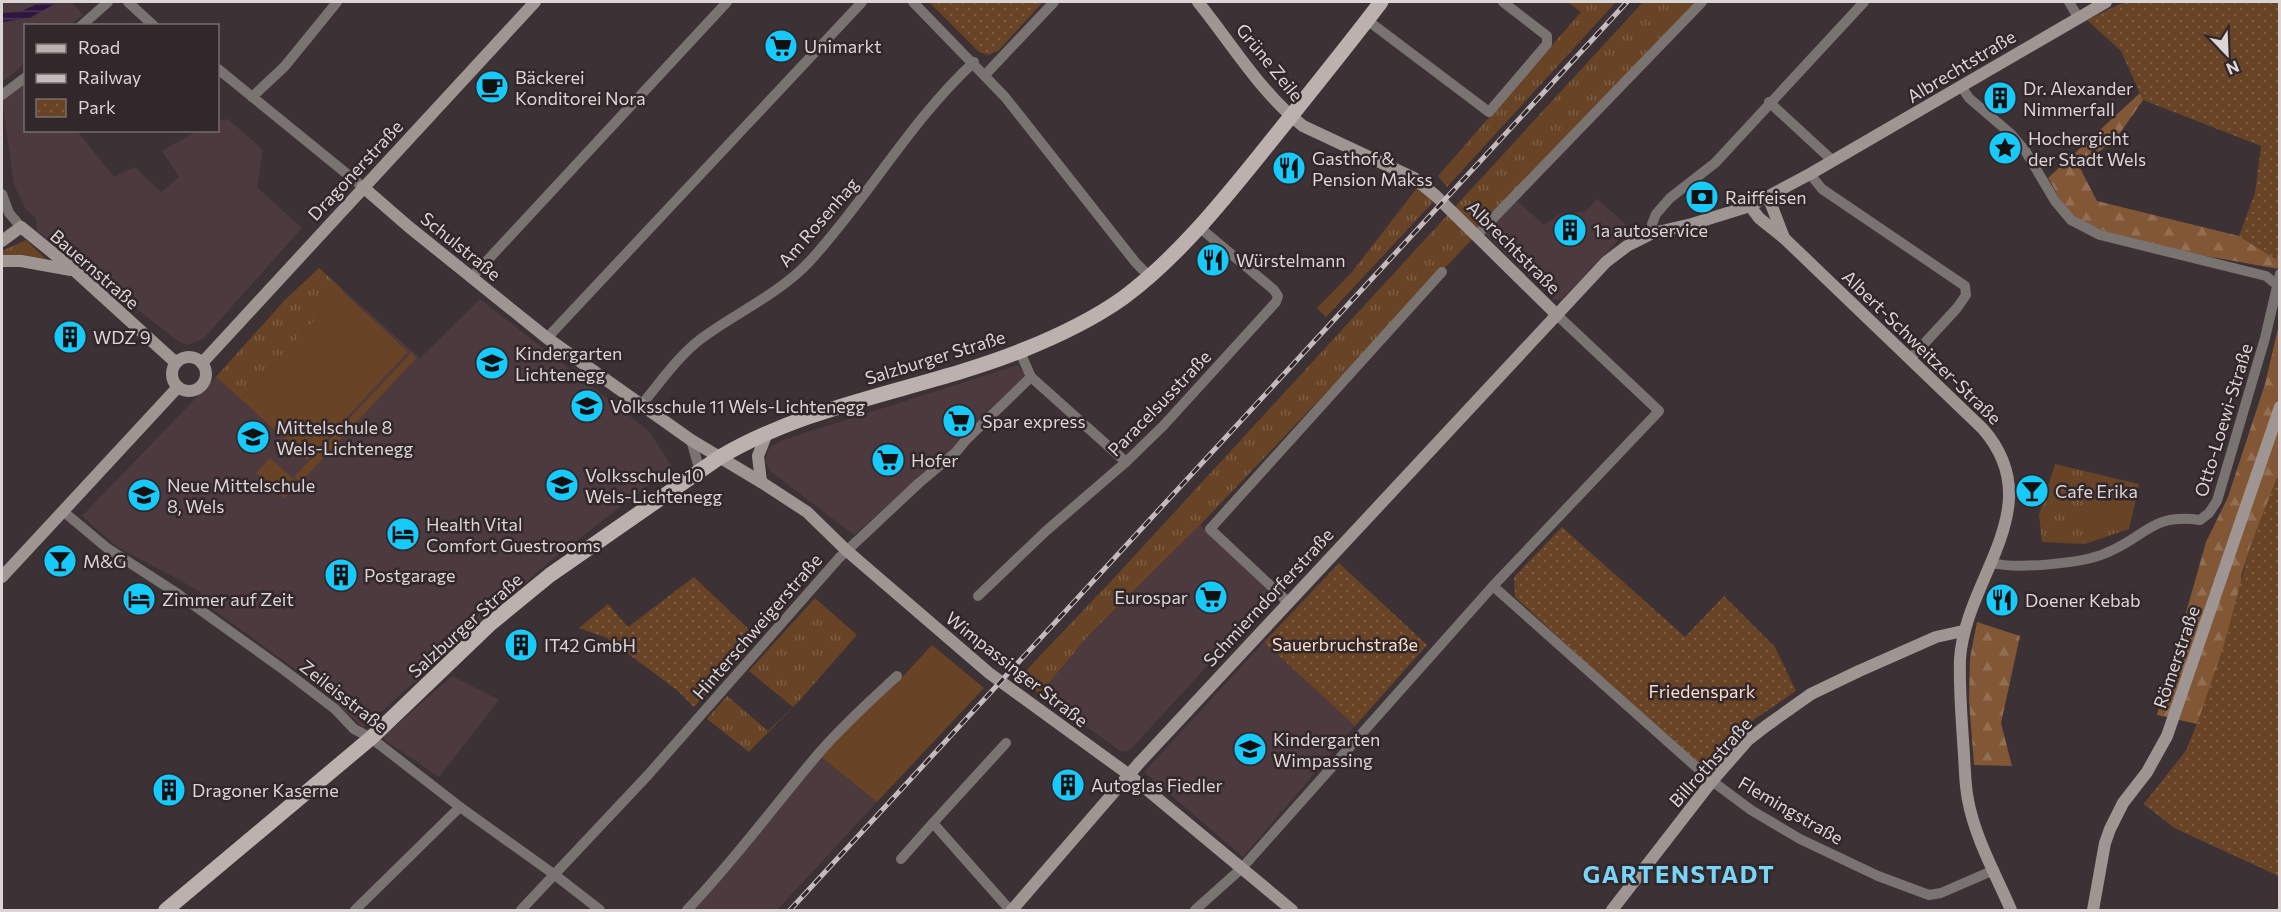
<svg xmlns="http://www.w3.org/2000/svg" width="2281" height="912" viewBox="0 0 2281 912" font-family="Commissioner,sans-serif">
<defs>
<pattern id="grass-tufts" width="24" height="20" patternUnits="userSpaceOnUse" patternTransform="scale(1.5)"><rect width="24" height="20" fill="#684325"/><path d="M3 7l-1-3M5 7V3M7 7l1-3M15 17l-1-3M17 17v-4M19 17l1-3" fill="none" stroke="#7d5d44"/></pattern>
<pattern id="forest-firs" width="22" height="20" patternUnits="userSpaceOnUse" patternTransform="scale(1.5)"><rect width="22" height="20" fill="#825735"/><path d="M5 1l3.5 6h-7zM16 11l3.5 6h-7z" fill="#936e52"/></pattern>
<pattern id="park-dots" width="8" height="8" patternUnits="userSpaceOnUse" patternTransform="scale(1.5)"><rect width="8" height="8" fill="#684325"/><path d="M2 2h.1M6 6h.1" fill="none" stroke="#7d5d44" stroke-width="1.8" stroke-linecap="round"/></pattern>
<pattern id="water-rules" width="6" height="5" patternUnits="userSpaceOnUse" patternTransform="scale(1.5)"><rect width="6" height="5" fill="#2d173e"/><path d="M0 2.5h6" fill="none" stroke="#4b3859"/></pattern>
</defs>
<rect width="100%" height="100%" fill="#3c3134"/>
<!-- built -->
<g fill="#4c3a3e">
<path d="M2,2H72L83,15L70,25L26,26L25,63L5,80L2,81Z"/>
<path d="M25,84L26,130L77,131L114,177L135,167L161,192L179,177L162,151L197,131L218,130V121L228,119L263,150L257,187L302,228L203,339L188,345L179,342L37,231L36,218L26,210L14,185L3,107V101Z"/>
<path d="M1512,196L1544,225L1560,214L1585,212L1597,199L1630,228L1562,299L1555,300L1480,229Z"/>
<path d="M319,268L420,358L480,299L649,431L672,467L548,563L363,728L317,685L197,598L201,592L116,546L82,516L216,377L285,300Z"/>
<path d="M1018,365L1030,381L854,535L770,471L765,461L769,448L783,440Z"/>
<path d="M1200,525L1274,593L1130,750L1122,752L1040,694L1088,636Z"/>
<path d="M1264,642L1355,726L1243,857L1144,772Z"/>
<path d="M452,676L499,700L439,777L382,738Z"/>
<path d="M821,757L877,802L777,910H688Z"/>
</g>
<!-- grass -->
<g fill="url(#grass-tufts)">
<path d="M1568,2H1616L1447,187L1438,176L1581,12Z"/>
<path d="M1643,2H1698L1200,525L1088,636L1040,694L1019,678L1114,578Z"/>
<path d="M1417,188L1434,201L1326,317L1317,308L1352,272Z"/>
<path d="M26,240L46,259L44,260L2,257V251Z"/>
<path d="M319,268L343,290L241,399L216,377L285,300Z"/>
<path d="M2055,464L2139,484L2136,500L2096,492L2087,529H2129L2085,544L2042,542L2039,515Z"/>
<path d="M815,598L857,635L799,701L749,752L707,719L727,696L768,731L793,707L749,671Z"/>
</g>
<!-- forest -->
<g fill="url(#forest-firs)">
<path d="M2140,93L2143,100L2118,136L2080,168L2097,201L2239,236L2276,259L2279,244V269C2237,261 2097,241 2070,213C2061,204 2055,189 2048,178Z"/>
<path d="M2279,324V508L2250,548L2241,576L2279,876L2175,828L2144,804L2186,751L2197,724L2157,715L2206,542L2228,497L2265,384Z"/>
<path d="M1977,622L2020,636L2001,723L2012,766L1974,765L1969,700L1970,658Z"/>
</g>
<!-- park -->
<g fill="url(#park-dots)">
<path d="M929,2H1043L998,51L988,55L979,52Z"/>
<path d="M2124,2H2279L2280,244L2276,259L2239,236L2255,193L2261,146L2143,100L2121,51L2087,20Z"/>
<path d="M2279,472L2280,876H2279L2175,828L2144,804L2186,751L2197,724L2224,645L2250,547Z"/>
<path d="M1562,527L1685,637L1724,596L1775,647L1796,691L1752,721L1709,767L1699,763L1650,722L1515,597L1514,577Z"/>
<path d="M1339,563L1427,645L1355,726L1264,642Z"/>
<path d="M694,577L757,637L694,707L677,690L607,638L579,628L608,604L628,627Z"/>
</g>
<!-- garden -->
<g fill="#684325">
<path d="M342,291L408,352L307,460L241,399Z"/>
<path d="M256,341L264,349L229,385L221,377Z"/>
<path d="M411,353L416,358L300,483L294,477Z"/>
<path d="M270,458L298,483L284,498L256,473Z"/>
<path d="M2096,492L2136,500L2129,529H2086Z"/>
<path d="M932,645L984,688L877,802L821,757L858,715L894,686Z"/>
</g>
<!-- water -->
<path fill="url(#water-rules)" d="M42,2H58L30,18L2,22V13L19,12Z"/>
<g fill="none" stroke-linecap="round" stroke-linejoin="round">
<!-- street -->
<g stroke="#797372" stroke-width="10">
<path d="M128,2L154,26"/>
<path d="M913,2L1005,97L1136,263L1150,277"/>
<path d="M2069,2L2078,17"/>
<path d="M1367,20L1489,112L1547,44V36L1503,2"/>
<path d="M81,26L108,2"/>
<path d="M218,69L363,187"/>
<path d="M985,75L1054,2"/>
<path d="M1961,86L1969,98L2011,134L2026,152L2055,201L2071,220L2100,235L2266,276L2277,285"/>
<path d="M2,95L26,77"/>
<path d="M252,97L285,66L337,2"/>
<path d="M1769,102L1833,161"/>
<path d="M1810,174L1822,189L1965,286L1966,295L1957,308L1910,359"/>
<path d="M2,194L9,213L21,227"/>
<path d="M1653,233L1652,224L1656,214L1670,198L1715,163L1864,2"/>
<path d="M1477,235L1702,2"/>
<path d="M471,278L727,2"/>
<path d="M547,338L862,2"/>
<path d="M1020,352L1031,377L1126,462"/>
<path d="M641,405C660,383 678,356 702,338C737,312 779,294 809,262C868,198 910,121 974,62"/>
<path d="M691,440L700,471"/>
<path d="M64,512L107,548L178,594L284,670L335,709L354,729L371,738L460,807L555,875L600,910"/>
<path d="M1991,563C2017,569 2081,564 2106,553C2146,537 2151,513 2200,520L2209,513L2217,501L2265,338L2280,274"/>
<path d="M1493,586L1712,781L1751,810L1800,839L1878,876L1929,895L1941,893L1994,870"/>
<path d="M978,596L1046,531L1126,462L1164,425L1276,302L1278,296L1274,290L1199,227"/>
<path d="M1288,602L1210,529L1442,272"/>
<path d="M1006,743L933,823L1010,910"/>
<path d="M901,859L933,823"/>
<path d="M355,910L460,807"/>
<path d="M521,910L648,775L839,558L919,483L956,452L966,440L1031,377"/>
<path d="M687,910C734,861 774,806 819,753C843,725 870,701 897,676"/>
<path d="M1195,910L1242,868L1493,586L1659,411L1557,315"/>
</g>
<!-- secondary -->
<g stroke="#9f9694" stroke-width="12">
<path d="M1198,2C1232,44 1260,92 1303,126L1414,178L1436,196L1557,315"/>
<path d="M363,187L409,227L547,338L691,440L761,482L807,512L846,550L989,673L1128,774L1292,910"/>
<path d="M1768,196L1784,238"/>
<path d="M1750,206L1759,218L1784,238L1983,429C2051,507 1965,578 1960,659C1959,691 1962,723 1964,755C1965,770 1965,786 1968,800C1975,838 1996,875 2011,910"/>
<path d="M2,241L21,227L75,271L175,362"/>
<path d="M2,261H21L71,270"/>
<circle cx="189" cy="374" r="17"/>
<path d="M202,363L535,2"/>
<path d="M761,482L758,456L767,433"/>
<path d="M2,577L178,387"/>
<path d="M1012,910L1140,762L1606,262L1627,246L1653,233L1692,224L1750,206L1810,174L2106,2"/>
<path d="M1612,910L1712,781L1748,740L1766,726L1811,694L1859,671L1936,637L1963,631"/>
<path d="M2093,910L2105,843L2110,829L2123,803L2147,772L2167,736L2280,407"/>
</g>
<!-- primary -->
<path stroke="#bcb1ae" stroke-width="15" d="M166,910L371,738L489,625L550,575L720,457C813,402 923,390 1023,350C1058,336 1092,320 1123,298C1177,258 1221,203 1263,151C1303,101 1343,52 1381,2"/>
<defs>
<path id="rail" d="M790,910L1627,2"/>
</defs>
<!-- rail casing -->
<use href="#rail" stroke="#c3bbbc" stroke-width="5"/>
<!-- rail -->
<use href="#rail" stroke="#32272a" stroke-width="3" stroke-dasharray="9" stroke-linecap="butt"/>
</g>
<!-- icons -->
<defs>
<symbol id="supermarket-disc" viewBox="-11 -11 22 22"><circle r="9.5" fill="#16cafb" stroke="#32272a"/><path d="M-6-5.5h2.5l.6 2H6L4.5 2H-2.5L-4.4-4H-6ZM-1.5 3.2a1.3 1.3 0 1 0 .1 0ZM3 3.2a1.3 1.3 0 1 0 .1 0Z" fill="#111"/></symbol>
<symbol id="cafe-disc" viewBox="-11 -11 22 22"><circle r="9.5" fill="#16cafb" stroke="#32272a"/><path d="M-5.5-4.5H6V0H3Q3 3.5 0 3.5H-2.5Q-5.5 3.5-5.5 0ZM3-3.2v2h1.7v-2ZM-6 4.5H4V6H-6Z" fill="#111"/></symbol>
<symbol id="building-disc" viewBox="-11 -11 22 22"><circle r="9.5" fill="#16cafb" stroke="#32272a"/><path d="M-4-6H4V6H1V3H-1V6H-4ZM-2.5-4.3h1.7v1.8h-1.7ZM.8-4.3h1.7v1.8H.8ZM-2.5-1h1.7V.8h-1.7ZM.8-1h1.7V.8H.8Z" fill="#111"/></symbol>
<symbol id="sight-disc" viewBox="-11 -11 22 22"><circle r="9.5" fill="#16cafb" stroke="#32272a"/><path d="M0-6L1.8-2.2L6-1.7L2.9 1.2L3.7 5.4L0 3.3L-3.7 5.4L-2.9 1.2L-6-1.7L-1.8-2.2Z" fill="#111"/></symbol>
<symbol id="restaurant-disc" viewBox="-11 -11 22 22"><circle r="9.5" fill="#16cafb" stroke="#32272a"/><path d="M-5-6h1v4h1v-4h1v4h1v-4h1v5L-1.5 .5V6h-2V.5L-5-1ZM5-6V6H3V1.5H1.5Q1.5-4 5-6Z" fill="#111"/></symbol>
<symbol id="bank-disc" viewBox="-11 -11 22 22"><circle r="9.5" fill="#16cafb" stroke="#32272a"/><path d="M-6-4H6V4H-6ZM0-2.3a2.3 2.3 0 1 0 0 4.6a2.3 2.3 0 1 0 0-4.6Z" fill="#111"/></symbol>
<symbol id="school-disc" viewBox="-11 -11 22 22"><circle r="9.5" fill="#16cafb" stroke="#32272a"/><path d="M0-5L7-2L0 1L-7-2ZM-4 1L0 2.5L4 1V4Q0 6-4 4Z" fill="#111"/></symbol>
<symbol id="bar-disc" viewBox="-11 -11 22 22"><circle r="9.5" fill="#16cafb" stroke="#32272a"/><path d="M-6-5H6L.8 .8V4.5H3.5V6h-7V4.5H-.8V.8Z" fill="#111"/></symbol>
<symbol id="hotel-disc" viewBox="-11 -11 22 22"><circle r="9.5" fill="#16cafb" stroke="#32272a"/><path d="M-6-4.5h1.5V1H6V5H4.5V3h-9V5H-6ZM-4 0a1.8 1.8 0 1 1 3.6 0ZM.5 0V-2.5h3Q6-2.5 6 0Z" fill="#111"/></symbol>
</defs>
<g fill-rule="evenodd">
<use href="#supermarket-disc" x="762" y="27" width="38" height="38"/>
<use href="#cafe-disc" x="473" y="68" width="38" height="38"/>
<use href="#building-disc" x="1981" y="79" width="38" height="38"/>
<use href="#sight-disc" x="1986" y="129" width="38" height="38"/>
<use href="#restaurant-disc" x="1270" y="149" width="38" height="38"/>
<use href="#bank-disc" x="1683" y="178" width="38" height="38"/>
<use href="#building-disc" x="1551" y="211" width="38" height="38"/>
<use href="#restaurant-disc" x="1194" y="241" width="38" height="38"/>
<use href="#building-disc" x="51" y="318" width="38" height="38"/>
<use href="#school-disc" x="473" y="344" width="38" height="38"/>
<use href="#school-disc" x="568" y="387" width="38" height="38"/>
<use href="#supermarket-disc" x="940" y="402" width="38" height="38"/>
<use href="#school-disc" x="234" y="418" width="38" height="38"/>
<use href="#supermarket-disc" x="869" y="441" width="38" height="38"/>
<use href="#school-disc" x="543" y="466" width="38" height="38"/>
<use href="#bar-disc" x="2013" y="472" width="38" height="38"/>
<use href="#school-disc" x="125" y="476" width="38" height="38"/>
<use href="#hotel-disc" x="384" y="515" width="38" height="38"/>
<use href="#bar-disc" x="41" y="542" width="38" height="38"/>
<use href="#building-disc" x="322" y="556" width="38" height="38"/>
<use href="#supermarket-disc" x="1192" y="578" width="38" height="38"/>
<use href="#hotel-disc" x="120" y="580" width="38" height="38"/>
<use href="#restaurant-disc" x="1983" y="581" width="38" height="38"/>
<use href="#building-disc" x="502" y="626" width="38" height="38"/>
<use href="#school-disc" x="1231" y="730" width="38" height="38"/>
<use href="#building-disc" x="1049" y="766" width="38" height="38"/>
<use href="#building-disc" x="150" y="771" width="38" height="38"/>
</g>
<g text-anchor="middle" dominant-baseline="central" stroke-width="5" stroke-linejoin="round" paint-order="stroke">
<!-- poi labels -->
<g font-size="18" fill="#dcd5d6" stroke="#32272a" text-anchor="start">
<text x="804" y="46">Unimarkt</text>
<text x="515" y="77">Bäckerei<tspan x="515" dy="21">Konditorei Nora</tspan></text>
<text x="2023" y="88">Dr. Alexander<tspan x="2023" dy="21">Nimmerfall</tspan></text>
<text x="2028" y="138">Hochergicht<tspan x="2028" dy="21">der Stadt Wels</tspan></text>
<text x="1312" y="158">Gasthof &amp;<tspan x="1312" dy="21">Pension Makss</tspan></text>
<text x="1725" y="197">Raiffeisen</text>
<text x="1593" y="230">1a autoservice</text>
<text x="1236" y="260">Würstelmann</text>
<text x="93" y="337">WDZ 9</text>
<text x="515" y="353">Kindergarten<tspan x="515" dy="21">Lichtenegg</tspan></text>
<text x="610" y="406">Volksschule 11 Wels-Lichtenegg</text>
<text x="982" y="421">Spar express</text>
<text x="276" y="427">Mittelschule 8<tspan x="276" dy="21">Wels-Lichtenegg</tspan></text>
<text x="911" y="460">Hofer</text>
<text x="585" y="475">Volksschule 10<tspan x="585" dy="21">Wels-Lichtenegg</tspan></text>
<text x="167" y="485">Neue Mittelschule<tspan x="167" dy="21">8, Wels</tspan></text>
<text x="2055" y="491">Cafe Erika</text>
<text x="426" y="524">Health Vital<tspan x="426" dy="21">Comfort Guestrooms</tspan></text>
<text x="83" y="561">M&amp;G</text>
<text x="364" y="575">Postgarage</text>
<text x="1188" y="597" text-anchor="end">Eurospar</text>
<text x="162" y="599">Zimmer auf Zeit</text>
<text x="2025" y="600">Doener Kebab</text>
<text x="544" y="645">IT42 GmbH</text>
<text x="1273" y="739">Kindergarten<tspan x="1273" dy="21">Wimpassing</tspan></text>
<text x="1091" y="785">Autoglas Fiedler</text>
<text x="192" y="790">Dragoner Kaserne</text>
</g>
<!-- street labels -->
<g font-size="18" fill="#dcd5d6" stroke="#32272a">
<text transform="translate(1270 62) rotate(51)">Grüne Zeile</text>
<text transform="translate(1961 66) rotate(-31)">Albrechtstraße</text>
<text transform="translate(355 170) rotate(-47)">Dragonerstraße</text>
<text transform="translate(818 222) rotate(-49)">Am Rosenhag</text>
<text transform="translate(461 246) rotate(39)">Schulstraße</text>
<text transform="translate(1514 247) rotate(45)">Albrechtstraße</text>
<text transform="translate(95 269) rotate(41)">Bauernstraße</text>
<text transform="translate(1922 347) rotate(44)">Albert-Schweitzer-Straße</text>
<text transform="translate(935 357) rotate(-17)">Salzburger Straße</text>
<text transform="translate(1159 403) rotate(-46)">Paracelsusstraße</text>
<text transform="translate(2223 420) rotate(-73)">Otto-Loewi-Straße</text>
<text transform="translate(1268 597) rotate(-47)">Schmierndorferstraße</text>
<text transform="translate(465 625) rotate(-42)">Salzburger Straße</text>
<text transform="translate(757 626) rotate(-49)">Hinterschweigerstraße</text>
<text transform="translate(2176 657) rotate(-71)">Römerstraße</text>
<text transform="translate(1017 669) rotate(38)">Wimpassinger Straße</text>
<text transform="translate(344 696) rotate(38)">Zeileisstraße</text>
<text transform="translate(1710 762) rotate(-48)">Billrothstraße</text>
<text transform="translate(1791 810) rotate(30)">Flemingstraße</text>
</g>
<!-- park labels -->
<g font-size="18" fill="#fadec9" stroke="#32272a">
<text x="1345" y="644">Sauerbruchstraße</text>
<text x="1702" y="691">Friedenspark</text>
</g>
<!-- district labels -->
<g font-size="24" font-weight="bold" letter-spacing="1.5" fill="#79d5f7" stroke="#32272a">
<text x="1679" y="873">GARTENSTADT</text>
</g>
</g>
<!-- border -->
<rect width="2281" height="912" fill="none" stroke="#dcd5d6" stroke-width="6"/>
<!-- legend -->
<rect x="24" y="24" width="195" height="108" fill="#32272a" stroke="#766d6f" stroke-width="1.5"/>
<rect x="36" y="44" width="30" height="9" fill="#bcb1ae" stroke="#766d6f" stroke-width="1.5"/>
<text x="78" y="54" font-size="18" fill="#dcd5d6">Road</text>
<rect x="36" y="74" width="30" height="9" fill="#c3bbbc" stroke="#766d6f" stroke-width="1.5"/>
<text x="78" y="84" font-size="18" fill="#dcd5d6">Railway</text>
<rect x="36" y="99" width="30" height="18" fill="url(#park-dots)" stroke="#766d6f" stroke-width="1.5"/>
<text x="78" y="114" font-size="18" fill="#dcd5d6">Park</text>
<!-- north arrow -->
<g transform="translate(2227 54) rotate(157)" stroke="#32272a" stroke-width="4.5" paint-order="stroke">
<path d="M0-4.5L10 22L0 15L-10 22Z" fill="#dcd5d6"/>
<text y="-9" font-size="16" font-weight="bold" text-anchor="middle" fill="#dcd5d6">N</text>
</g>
</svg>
